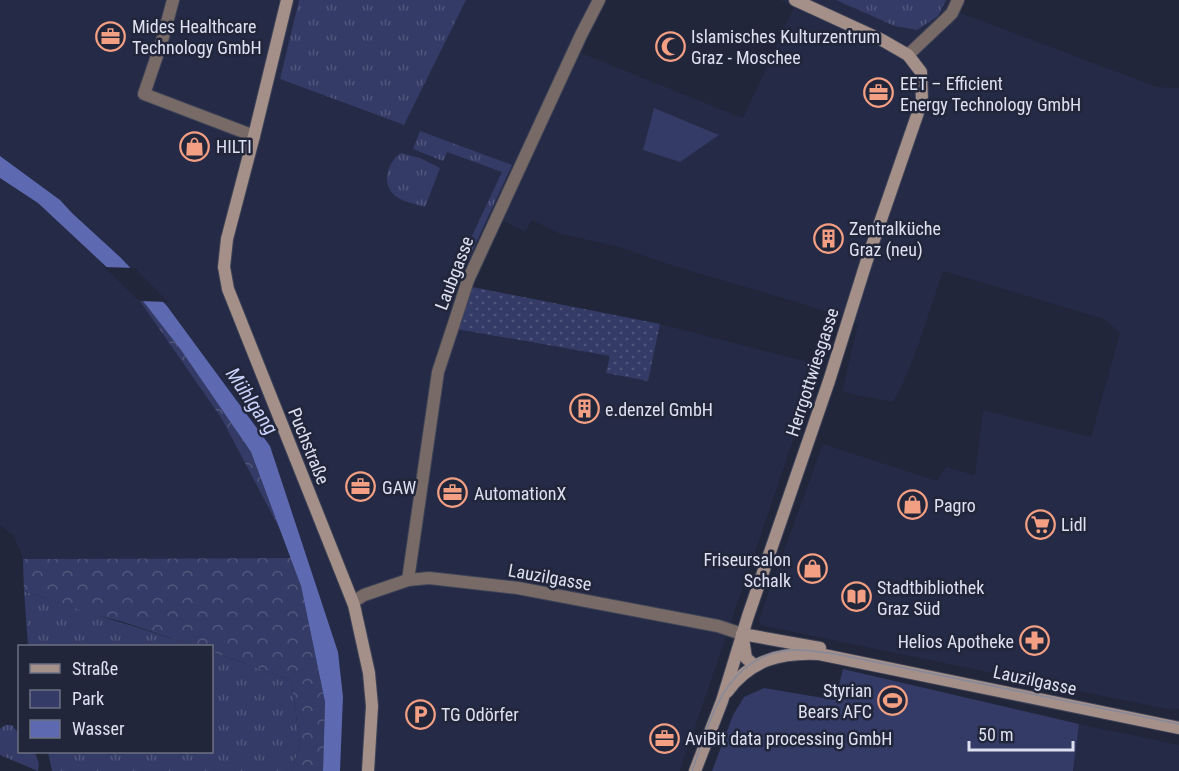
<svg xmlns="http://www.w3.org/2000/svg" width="1179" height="771" viewBox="0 0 1179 771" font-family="'Roboto Condensed',sans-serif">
<defs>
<pattern id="grass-tufts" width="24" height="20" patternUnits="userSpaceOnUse" patternTransform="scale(1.5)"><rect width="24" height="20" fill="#343b66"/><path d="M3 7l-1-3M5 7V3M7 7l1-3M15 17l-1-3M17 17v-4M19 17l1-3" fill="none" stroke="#51577c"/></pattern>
<pattern id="forest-crowns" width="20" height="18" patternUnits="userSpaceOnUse" patternTransform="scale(1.5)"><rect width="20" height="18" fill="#343b66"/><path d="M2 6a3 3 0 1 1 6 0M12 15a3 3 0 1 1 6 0" fill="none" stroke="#51577c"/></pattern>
<pattern id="garden-dots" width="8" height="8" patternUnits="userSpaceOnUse" patternTransform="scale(1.5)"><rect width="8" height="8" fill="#343b66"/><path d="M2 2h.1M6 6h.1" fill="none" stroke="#51577c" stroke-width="1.8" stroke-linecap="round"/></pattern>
</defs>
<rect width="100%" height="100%" fill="#21263b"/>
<!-- built -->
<g fill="#252a46">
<path d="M0,0H299L280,79L403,125L466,0H606L581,53L743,118L794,7L780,0H964L958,12L1157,87L1179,88V709L1171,710L760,625L759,619L823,444L937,481L946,467L975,475L983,410L1091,437L1120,333L1104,319L943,271L918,346L901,388L893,402L842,392L858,324L806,305L671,265L616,246L560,234L532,220L525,232L490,214L444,327L610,356L648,380L660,324L819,365L680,771H340L343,697L338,652L270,446L167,306L120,257L72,213L60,200L0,156Z"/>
<path d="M0,178L38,203L143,301L251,452L292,558L23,559L14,537L0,525Z"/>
<path d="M1079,724L1179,745V771H1073Z"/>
</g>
<!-- grass -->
<g fill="url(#grass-tufts)">
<path d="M299,0H466L404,125L280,79Z"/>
<path d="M836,0H946L938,16L917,30L895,26Z"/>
<path d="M420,131L512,165L469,258L464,253L502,172L447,152L443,161L413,149Z"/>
<path d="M400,153L420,158L440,168L425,207C416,204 400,201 394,195C381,182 388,163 400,153Z"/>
<path d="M24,591C81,611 138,627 195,646H28Z"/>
<path d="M212,652L291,680L300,743L292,771H52L48,752H212Z"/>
<path d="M5,725H12L19,734L20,752H35L39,764L38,771L0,755V729Z"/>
</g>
<!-- forest -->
<g fill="url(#forest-crowns)">
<path d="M140,301H143L181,350L251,452L284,537L222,419Z"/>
<path d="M292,558L301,586L325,702L323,771H292L300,743L291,680L212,652V646H195L120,621L92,614L24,591L23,559Z"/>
</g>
<!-- park -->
<g fill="#343b66">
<path d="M654,108L719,135L680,162L643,150Z"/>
<path d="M843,669L1079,724L1073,771H712L733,715L744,697L764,688L835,700Z"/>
</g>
<!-- garden -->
<path fill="url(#garden-dots)" d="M472,287L660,324L648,381L606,373L610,356L456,329Z"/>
<!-- water -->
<path fill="#5d69b1" d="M0,156L60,200L72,213L120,257L167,306L270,446L338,652L343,697L340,771H323L325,702L301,586L251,452L181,350L143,301L38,203L0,178Z"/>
<!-- pier -->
<path fill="#21263b" d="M104,267L135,268L168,302L139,301Z"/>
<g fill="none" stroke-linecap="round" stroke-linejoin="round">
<defs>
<g id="street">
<path d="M173,0L162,41L144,94L254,136"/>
<path d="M908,55L946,19L952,13L958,0"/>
<path d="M408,580L438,372L459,308L468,280L581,35L599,0"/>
<path d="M353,602L364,595L408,580L429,578L518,588L718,626L742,634"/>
</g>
<g id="secondary">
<path d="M287,0L254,136L227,239L224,267L228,289L354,605L369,673L372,706L368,771"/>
<path d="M742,634L820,648"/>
<path d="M743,638L746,658L754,665"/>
<path d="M727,692C750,660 781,652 819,654L1179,728"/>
<path d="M695,771L722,701L748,616L829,381L866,263L922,101L921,72L908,55L882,40L795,0"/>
</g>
</defs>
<!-- street casing -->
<use href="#street" stroke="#3f4458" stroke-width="14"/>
<!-- secondary casing -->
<use href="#secondary" stroke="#3f4458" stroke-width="14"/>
<!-- street -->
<use href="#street" stroke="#786a66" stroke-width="12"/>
<!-- secondary -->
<use href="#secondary" stroke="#a59089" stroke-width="12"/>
<!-- tram -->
<path stroke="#85899b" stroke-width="1.5" d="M692,771C710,719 727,651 796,650C813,650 829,653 846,656L1179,724"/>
</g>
<!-- icons -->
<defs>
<symbol id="office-ring" viewBox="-11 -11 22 22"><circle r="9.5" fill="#21263b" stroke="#f39f83" stroke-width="1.5"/><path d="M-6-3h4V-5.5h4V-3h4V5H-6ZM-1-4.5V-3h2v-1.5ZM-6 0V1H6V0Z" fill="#f39f83"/></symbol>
<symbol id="mosque-ring" viewBox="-11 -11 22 22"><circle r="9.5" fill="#21263b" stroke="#f39f83" stroke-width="1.5"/><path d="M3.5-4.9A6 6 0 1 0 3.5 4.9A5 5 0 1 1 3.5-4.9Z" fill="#f39f83"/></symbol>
<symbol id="shop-ring" viewBox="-11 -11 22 22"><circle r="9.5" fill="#21263b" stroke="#f39f83" stroke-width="1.5"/><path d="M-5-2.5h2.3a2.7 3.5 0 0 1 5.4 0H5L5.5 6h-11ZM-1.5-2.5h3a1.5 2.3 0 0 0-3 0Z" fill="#f39f83"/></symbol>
<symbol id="building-ring" viewBox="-11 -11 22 22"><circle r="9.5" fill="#21263b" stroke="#f39f83" stroke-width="1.5"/><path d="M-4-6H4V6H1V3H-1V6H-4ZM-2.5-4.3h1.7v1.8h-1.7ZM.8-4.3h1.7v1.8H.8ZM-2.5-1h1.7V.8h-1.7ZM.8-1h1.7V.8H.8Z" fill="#f39f83"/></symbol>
<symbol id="supermarket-ring" viewBox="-11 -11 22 22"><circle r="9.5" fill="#21263b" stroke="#f39f83" stroke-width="1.5"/><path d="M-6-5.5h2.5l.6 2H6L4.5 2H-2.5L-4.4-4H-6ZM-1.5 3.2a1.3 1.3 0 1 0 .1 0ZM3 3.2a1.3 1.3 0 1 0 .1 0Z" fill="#f39f83"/></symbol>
<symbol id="library-ring" viewBox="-11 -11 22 22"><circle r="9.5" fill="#21263b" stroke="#f39f83" stroke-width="1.5"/><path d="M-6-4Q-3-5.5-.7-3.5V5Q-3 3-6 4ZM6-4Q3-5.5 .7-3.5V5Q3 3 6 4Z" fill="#f39f83"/></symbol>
<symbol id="pharmacy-ring" viewBox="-11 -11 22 22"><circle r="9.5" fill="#21263b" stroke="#f39f83" stroke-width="1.5"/><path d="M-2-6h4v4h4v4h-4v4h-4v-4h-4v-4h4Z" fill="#f39f83"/></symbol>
<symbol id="stadium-ring" viewBox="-11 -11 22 22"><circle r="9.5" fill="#21263b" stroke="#f39f83" stroke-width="1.5"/><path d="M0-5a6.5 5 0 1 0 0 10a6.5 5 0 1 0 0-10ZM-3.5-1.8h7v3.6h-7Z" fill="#f39f83"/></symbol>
<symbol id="parking-ring" viewBox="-11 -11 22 22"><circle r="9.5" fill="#21263b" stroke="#f39f83" stroke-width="1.5"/><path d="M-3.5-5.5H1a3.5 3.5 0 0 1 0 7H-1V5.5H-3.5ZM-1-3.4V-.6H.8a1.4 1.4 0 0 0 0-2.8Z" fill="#f39f83"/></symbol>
</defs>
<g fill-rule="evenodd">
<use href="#office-ring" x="94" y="20" width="33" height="33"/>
<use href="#mosque-ring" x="654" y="30" width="33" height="33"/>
<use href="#office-ring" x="862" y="76" width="33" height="33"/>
<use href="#shop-ring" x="178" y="130" width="33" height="33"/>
<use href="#building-ring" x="812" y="222" width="33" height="33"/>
<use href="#building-ring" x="568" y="392" width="33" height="33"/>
<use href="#office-ring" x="344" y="470" width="33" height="33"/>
<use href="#office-ring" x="436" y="476" width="33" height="33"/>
<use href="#shop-ring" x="896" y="488" width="33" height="33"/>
<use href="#supermarket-ring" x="1024" y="508" width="33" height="33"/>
<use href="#shop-ring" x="796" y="552" width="33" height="33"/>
<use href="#library-ring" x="840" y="580" width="33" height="33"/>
<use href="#pharmacy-ring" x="1018" y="624" width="33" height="33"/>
<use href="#stadium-ring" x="876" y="684" width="33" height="33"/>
<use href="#parking-ring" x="404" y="698" width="33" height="33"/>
<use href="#office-ring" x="648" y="722" width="33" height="33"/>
</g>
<g text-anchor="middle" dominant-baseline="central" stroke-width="5" stroke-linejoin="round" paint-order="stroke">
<!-- poi labels -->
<g font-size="18" fill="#dde0ef" stroke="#21263b" text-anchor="start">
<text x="132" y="26">Mides Healthcare<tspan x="132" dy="21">Technology GmbH</tspan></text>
<text x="691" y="36">Islamisches Kulturzentrum<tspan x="691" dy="21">Graz - Moschee</tspan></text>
<text x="900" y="83">EET – Efficient<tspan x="900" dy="21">Energy Technology GmbH</tspan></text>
<text x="216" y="146">HILTI</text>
<text x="849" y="228">Zentralküche<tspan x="849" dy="21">Graz (neu)</tspan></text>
<text x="605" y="409">e.denzel GmbH</text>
<text x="382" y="487">GAW</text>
<text x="474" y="493">AutomationX</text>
<text x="934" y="505">Pagro</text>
<text x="1061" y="524">Lidl</text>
<text x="791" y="559" text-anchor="end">Friseursalon<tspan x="791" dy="21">Schalk</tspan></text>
<text x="877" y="587">Stadtbibliothek<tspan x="877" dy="21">Graz Süd</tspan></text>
<text x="1014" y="641" text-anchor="end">Helios Apotheke</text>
<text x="872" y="690" text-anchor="end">Styrian<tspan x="872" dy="21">Bears AFC</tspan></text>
<text x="441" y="714">TG Odörfer</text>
<text x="685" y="738">AviBit data processing GmbH</text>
</g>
<!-- street labels -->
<g font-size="18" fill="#dde0ef" stroke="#21263b">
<text transform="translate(454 273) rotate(-69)">Laubgasse</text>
<text transform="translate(812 372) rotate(-72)">Herrgottwiesgasse</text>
<text transform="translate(309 446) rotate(68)">Puchstraße</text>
<text transform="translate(550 577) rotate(10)">Lauzilgasse</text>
<text transform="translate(1035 680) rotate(12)">Lauzilgasse</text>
</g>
<!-- water labels -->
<g font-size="20" font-style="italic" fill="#c8d1f9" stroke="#21263b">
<text transform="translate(252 401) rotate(56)">Mühlgang</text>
</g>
</g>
<!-- legend -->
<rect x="18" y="645" width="195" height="108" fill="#21263b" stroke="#6c7083" stroke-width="1.5"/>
<rect x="30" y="664" width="30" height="9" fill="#a59089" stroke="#6c7083" stroke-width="1.5"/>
<text x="72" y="675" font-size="18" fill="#dde0ef">Straße</text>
<rect x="30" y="690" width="30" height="18" fill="#343b66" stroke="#6c7083" stroke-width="1.5"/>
<text x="72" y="705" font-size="18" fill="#dde0ef">Park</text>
<rect x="30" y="720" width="30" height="18" fill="#5d69b1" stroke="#6c7083" stroke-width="1.5"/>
<text x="72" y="735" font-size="18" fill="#dde0ef">Wasser</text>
<!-- scale -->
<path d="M969 741v9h104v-9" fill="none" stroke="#dde0ef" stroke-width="3"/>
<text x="978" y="741" font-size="18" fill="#dde0ef" stroke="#21263b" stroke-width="4.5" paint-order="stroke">50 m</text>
</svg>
